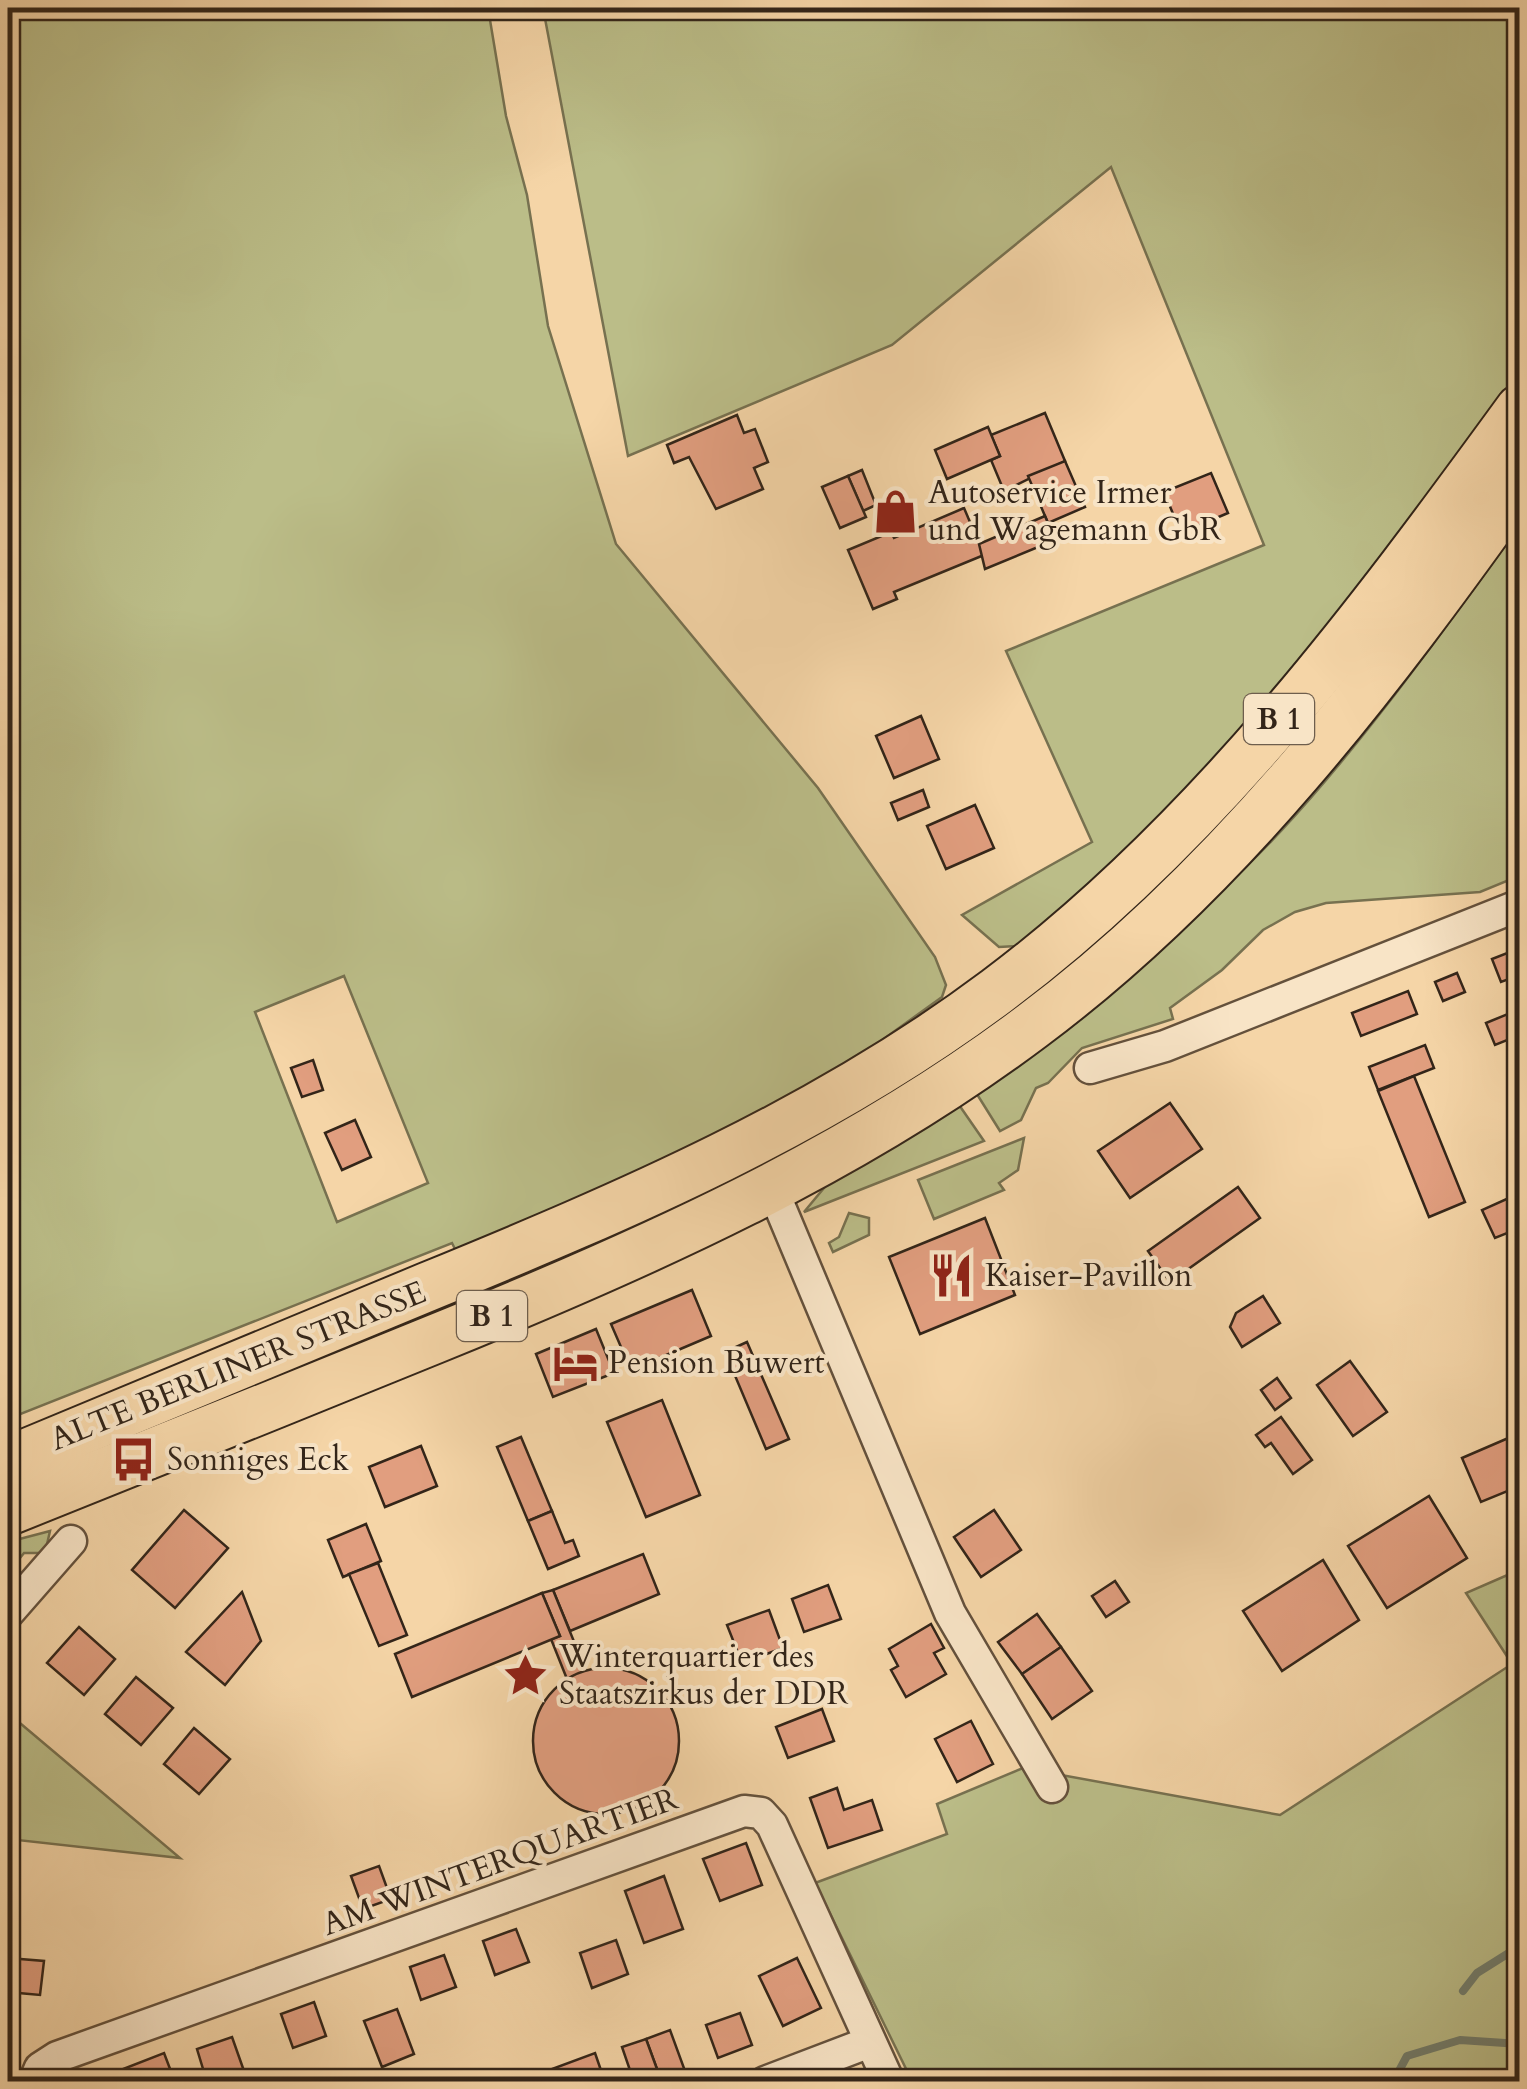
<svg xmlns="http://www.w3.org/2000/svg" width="1527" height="2089" viewBox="0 0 1527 2089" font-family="Cardo,serif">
<rect width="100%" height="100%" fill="#f5d5a7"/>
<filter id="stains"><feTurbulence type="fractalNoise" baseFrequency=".002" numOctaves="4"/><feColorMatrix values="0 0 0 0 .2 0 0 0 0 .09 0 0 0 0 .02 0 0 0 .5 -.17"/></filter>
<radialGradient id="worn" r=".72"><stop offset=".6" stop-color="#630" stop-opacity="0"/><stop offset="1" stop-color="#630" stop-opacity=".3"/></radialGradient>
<!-- green -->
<g fill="#bbbd88" stroke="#777150" stroke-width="2.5" fill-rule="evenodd">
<path d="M8,8H488L506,116L527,195L548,326L616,544L818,788L935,957L946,985L942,997L849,1064L692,1152L457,1253L452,1243L8,1419ZM344,976L428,1183L337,1222L255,1012Z"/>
<path d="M543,8H1519V375L1255,723L1036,938L1017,946L999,947L962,915L1092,842L1006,651L1264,545L1111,167L892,345L628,456Z"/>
<path d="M1519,527V876L1480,892L1326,903L1295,912L1263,930L1222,970L1170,1008L1173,1019L1082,1048L1048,1083L1036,1088L1021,1120L1000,1131L975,1091C1080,1008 1190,929 1281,831C1368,737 1443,630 1519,527Z"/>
<path d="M957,1102L984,1141L804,1212L829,1182Z"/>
<path d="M1024,1138L1018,1170L999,1183L1004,1190L934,1219L918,1180Z"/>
<path d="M849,1213L869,1218V1235L833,1252L829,1243L839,1237Z"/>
<path d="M50,1531L45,1553H24L8,1573V1542Z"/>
<path d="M1519,1570V2081H912L815,1883L947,1834L937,1804L1023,1768L1280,1815L1512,1664L1466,1593Z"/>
<path d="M8,1713L180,1858L8,1839Z"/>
</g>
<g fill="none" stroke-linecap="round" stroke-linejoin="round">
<!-- stream -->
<g stroke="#727e6e" stroke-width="8">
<path d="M1463,1991L1477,1973L1520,1946"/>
<path d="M1393,2082L1407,2056L1460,2040L1520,2044"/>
</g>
</g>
<!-- building -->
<g fill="#e19e7f" stroke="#332519" stroke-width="2.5">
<path d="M1045,413L1065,461L1004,491L991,460L1000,456L991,435Z"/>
<path d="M737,415L744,433L755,429L768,462L754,468L763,489L716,509L689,457L674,463L667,445Z"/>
<path d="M988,427L1000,456L947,479L935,450Z"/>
<path d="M1065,461L1085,507L1048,523L1028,476Z"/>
<path d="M862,470L876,505L863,511L848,476Z"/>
<path d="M1211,473L1228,513L1181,533L1164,492Z"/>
<path d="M848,476L866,517L840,528L822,487Z"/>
<path d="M964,508L984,555L894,592L897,599L873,609L848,550L891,532L894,538Z"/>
<path d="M1045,516L1055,540L985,569L979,544Z"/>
<path d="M921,716L939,759L894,778L876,736Z"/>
<path d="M923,790L929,807L898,820L891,803Z"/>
<path d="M975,805L994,848L946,869L927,826Z"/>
<path d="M1520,948V975L1501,982L1492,959Z"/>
<path d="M1457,973L1465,992L1443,1001L1435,982Z"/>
<path d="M1408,991L1417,1014L1361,1036L1352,1013Z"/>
<path d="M1520,1009V1035L1495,1045L1486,1023Z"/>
<path d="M1520,1036V1064L1510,1040Z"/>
<path d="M1425,1045L1434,1068L1378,1090L1369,1067Z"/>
<path d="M313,1060L323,1090L302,1097L291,1068Z"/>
<path d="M1414,1076L1465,1202L1429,1217L1378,1091Z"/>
<path d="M1170,1103L1202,1149L1130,1198L1098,1151Z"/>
<path d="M355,1120L371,1157L342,1170L325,1133Z"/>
<path d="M1238,1187L1260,1218L1170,1282L1148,1251Z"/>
<path d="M1520,1193V1228L1495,1238L1482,1210Z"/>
<path d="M985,1218L1015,1295L920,1334L889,1257Z"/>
<path d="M692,1290L711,1336L631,1370L611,1324Z"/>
<path d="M1263,1296L1280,1323L1242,1347L1230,1327L1236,1313Z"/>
<path d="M596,1329L614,1373L553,1397L536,1354Z"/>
<path d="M747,1342L789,1439L766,1449L725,1352Z"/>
<path d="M1350,1361L1387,1412L1353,1436L1317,1385Z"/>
<path d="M1277,1378L1291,1398L1275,1410L1261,1390Z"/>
<path d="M662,1400L700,1495L646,1517L607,1422Z"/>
<path d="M1281,1417L1312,1460L1293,1474L1271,1443L1265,1447L1256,1435Z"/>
<path d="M1520,1433V1486L1481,1502L1462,1458Z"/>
<path d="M521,1437L552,1511L528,1521L497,1447Z"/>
<path d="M421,1446L437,1486L385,1507L369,1467Z"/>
<path d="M1429,1496L1467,1558L1387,1608L1348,1546Z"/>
<path d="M184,1510L228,1548L175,1608L132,1570Z"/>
<path d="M994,1510L1021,1550L981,1577L954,1537Z"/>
<path d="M552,1511L565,1543L573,1540L579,1556L548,1569L528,1521Z"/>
<path d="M366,1524L381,1561L343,1577L328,1540Z"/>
<path d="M643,1554L659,1594L570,1631L553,1590Z"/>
<path d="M1323,1560L1359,1620L1282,1671L1243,1611Z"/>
<path d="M378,1563L407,1635L379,1646L349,1574Z"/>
<path d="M1115,1581L1129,1602L1106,1617L1092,1596Z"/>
<path d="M828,1585L841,1619L804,1632L792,1599Z"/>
<path d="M553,1590L586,1671L567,1679L551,1639L560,1636L542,1593Z"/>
<path d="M242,1592L261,1641L225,1685L186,1652Z"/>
<path d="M542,1593L560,1636L412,1697L395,1654Z"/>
<path d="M769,1610L783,1648L742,1663L727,1625Z"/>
<path d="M1037,1614L1061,1647L1022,1674L998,1642Z"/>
<path d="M931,1624L944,1648L934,1653L946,1674L906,1697L891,1670L898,1666L889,1649Z"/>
<path d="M79,1627L115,1659L84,1695L47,1663Z"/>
<path d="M1061,1647L1092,1691L1052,1719L1022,1674Z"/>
<circle cx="606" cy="1741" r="73"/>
<path d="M136,1677L173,1708L141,1745L105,1714Z"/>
<path d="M822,1709L834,1741L788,1758L776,1727Z"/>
<path d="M971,1721L993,1764L957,1782L935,1739Z"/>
<path d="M194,1728L230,1759L199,1794L164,1764Z"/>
<path d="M837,1788L844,1810L872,1800L882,1830L828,1848L810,1798Z"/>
<path d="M746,1843L762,1885L720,1901L703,1859Z"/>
<path d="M379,1866L391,1899L363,1909L351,1876Z"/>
<path d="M664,1876L683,1929L644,1943L625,1891Z"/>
<path d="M516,1929L529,1962L495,1975L483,1941Z"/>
<path d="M616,1940L628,1974L592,1988L580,1953Z"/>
<path d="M444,1955L456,1987L421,2000L410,1967Z"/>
<path d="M8,1958L44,1961L40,1995L8,1992Z"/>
<path d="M797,1958L821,2008L783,2026L759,1976Z"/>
<path d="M314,2002L326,2036L293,2048L281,2014Z"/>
<path d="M397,2009L414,2054L382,2067L364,2021Z"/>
<path d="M740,2013L752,2045L718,2058L706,2025Z"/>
<path d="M670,2030L685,2071L661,2080L646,2039Z"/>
<path d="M232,2037L244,2071L207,2082L197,2049Z"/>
<path d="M646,2039L661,2080L634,2082L622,2047Z"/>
<path d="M164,2053L175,2082H122L118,2071Z"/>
<path d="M595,2053L605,2082H556L552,2069Z"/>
</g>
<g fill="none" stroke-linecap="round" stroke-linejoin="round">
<defs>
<g id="minor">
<path d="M1090,1068L1165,1046L1520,905"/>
<path d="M772,1188L950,1613L1052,1787"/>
<path d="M8,1613L71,1541"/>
<path d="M34,2082L40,2068L57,2057L744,1811L761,1813L772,1825L889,2082"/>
<path d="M765,2082L870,2042"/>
</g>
<g id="primary">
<path d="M8,1461C147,1403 287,1345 427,1287C625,1206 824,1121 997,991C1207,834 1367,619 1520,409"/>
<path d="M8,1511C150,1454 293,1397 435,1339C644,1254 851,1162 1032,1026C1228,880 1380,680 1520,483"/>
</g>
</defs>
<!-- minor casing -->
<use href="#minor" stroke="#64513c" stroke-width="35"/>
<!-- primary casing -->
<use href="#primary" stroke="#332519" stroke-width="52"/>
<!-- minor -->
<use href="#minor" stroke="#f8e4c6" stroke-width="30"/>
<!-- primary -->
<use href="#primary" stroke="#f5d5a7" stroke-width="48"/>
</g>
<!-- icons -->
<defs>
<symbol id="shop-bare" viewBox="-9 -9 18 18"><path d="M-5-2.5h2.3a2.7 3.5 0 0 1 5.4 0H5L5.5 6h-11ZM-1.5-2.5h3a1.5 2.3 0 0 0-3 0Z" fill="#8f2418" stroke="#f8e4c6" stroke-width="2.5" paint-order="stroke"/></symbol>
<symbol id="restaurant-bare" viewBox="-9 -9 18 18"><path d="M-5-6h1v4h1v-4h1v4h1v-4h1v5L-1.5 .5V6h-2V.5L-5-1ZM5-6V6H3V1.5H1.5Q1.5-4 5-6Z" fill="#8f2418" stroke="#f8e4c6" stroke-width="2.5" paint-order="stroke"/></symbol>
<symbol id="hotel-bare" viewBox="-9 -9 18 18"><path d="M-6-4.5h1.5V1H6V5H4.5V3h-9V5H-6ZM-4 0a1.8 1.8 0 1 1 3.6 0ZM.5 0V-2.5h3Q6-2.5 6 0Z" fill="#8f2418" stroke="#f8e4c6" stroke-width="2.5" paint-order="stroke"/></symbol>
<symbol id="bus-bare" viewBox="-9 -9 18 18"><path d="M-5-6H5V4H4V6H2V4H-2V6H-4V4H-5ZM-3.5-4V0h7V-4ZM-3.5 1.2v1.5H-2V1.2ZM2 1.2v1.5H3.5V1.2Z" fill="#8f2418" stroke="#f8e4c6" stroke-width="2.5" paint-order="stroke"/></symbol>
<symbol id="sight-bare" viewBox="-9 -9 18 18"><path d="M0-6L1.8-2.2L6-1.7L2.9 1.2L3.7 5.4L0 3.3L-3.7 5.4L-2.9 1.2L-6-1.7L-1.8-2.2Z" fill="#8f2418" stroke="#f8e4c6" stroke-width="2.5" paint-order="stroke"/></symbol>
</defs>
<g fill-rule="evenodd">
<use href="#shop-bare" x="864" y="480" width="63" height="63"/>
<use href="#restaurant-bare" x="920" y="1244" width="63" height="63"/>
<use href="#hotel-bare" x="544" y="1332" width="63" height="63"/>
<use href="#bus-bare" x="102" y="1428" width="63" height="63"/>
<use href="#sight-bare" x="494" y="1644" width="63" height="63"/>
</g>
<g text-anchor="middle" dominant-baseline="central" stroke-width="8" stroke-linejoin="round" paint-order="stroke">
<!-- shield labels -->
<g fill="#f8e4c6" stroke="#6e5e4d" stroke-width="2.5">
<rect x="1244" y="694" width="70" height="50" rx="8"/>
<rect x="457" y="1291" width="70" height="50" rx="8"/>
</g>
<g font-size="30" font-weight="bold" fill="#332519">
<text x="1279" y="719">B 1</text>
<text x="492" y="1316">B 1</text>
</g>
<!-- poi labels -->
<g font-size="32" fill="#332519" stroke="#f8e4c6" text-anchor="start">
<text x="928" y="493">Autoservice Irmer<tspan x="928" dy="37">und Wagemann GbR</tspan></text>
<text x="985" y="1276">Kaiser-Pavillon</text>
<text x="608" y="1363">Pension Buwert</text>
<text x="167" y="1460">Sonniges Eck</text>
<text x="559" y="1657">Winterquartier des<tspan x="559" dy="37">Staatszirkus der DDR</tspan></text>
</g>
<!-- street labels -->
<g font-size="32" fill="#332519" stroke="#f8e4c6">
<text transform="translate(238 1366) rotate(-22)">ALTE BERLINER STRASSE</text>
<text transform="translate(500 1862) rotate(-20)">AM WINTERQUARTIER</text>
</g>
</g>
<!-- margin -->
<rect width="1527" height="2089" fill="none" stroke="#f5d5a7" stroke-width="40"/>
<rect x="10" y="10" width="1507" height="2069" fill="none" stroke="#332519" stroke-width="5"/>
<rect x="20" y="20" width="1487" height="2049" fill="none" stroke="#332519" stroke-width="2.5"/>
<rect width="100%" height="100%" filter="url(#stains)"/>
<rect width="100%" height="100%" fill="url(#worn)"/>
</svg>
